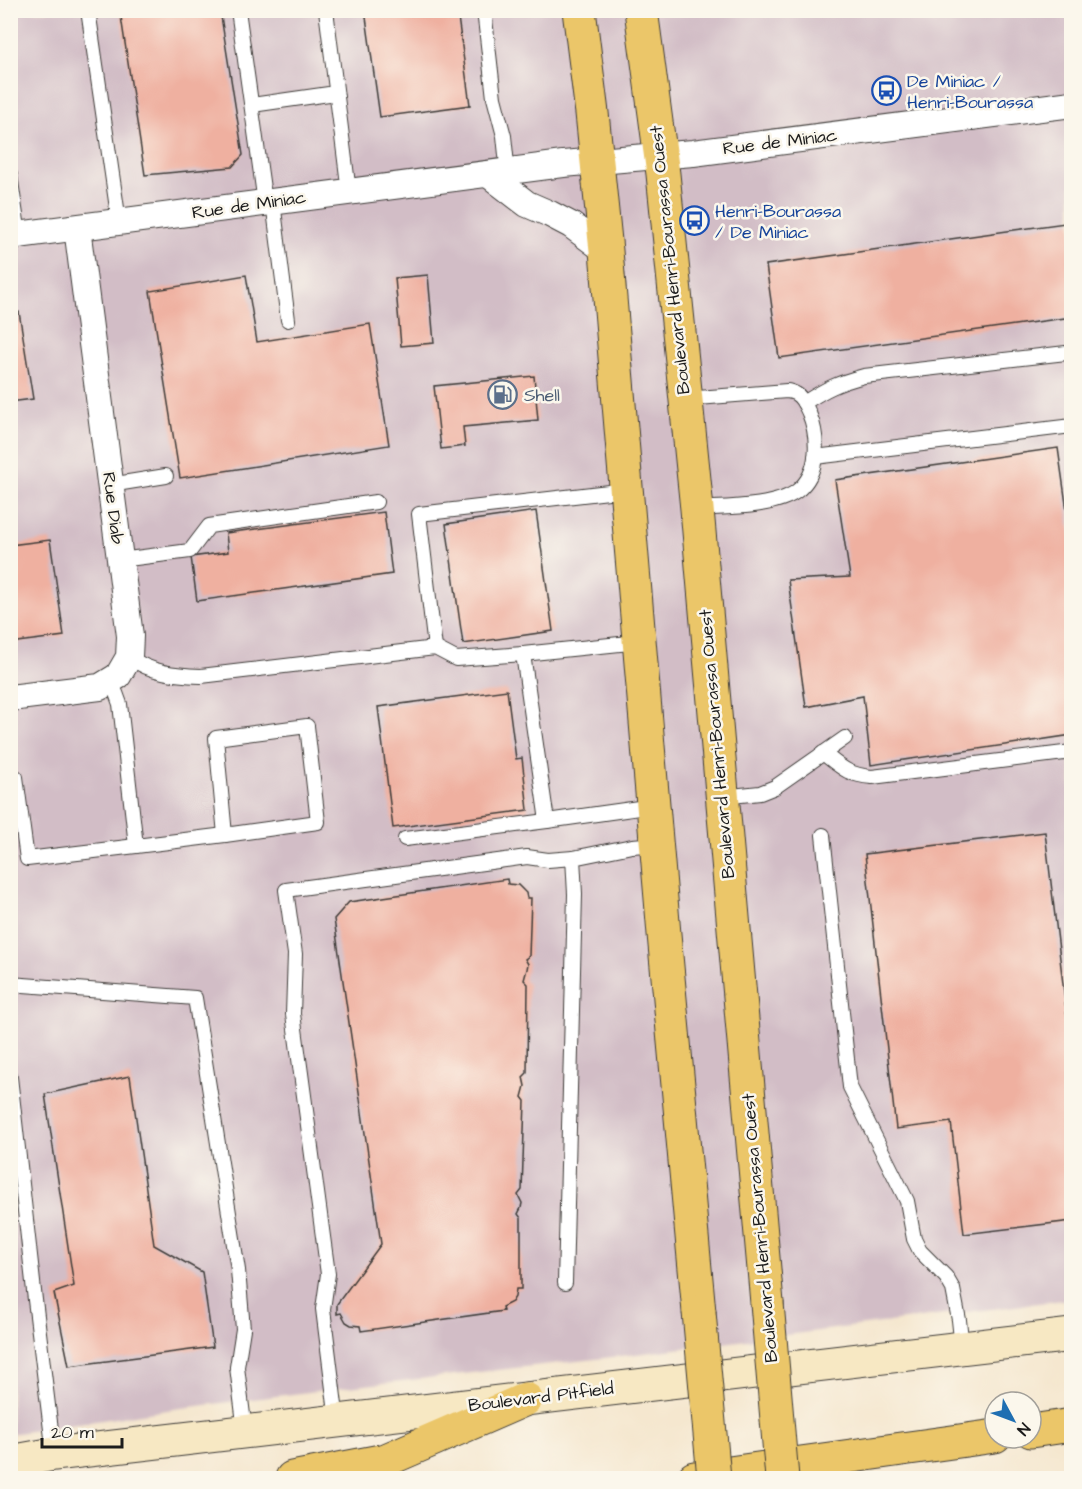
<svg xmlns="http://www.w3.org/2000/svg" width="1082" height="1489" viewBox="0 0 1082 1489" font-family="'Architects Daughter',sans-serif">
<rect width="100%" height="100%" fill="#fbf7ec"/>
<filter id="ink" filterUnits="userSpaceOnUse"><feTurbulence type="fractalNoise" baseFrequency=".0167" numOctaves="2"/><feDisplacementMap in="SourceGraphic" scale="12" xChannelSelector="R" yChannelSelector="G"/><feConvolveMatrix kernelMatrix="1 2 1 2 8 2 1 2 1" color-interpolation-filters="sRGB"/></filter>
<filter id="wash" filterUnits="userSpaceOnUse"><feTurbulence type="fractalNoise" baseFrequency=".008" numOctaves="4" result="noise"/><feDisplacementMap in="SourceGraphic" scale="24" xChannelSelector="R" yChannelSelector="G"/><feGaussianBlur stdDeviation="1.35" result="paint"/><feColorMatrix in="noise" values="0 0 0 0 0 0 0 0 0 0 0 0 0 0 0 0 0 1.4 0 .05"/><feComposite in="paint" operator="in"/></filter>
<g filter="url(#wash)">
<rect width="100%" height="100%" fill="#f5e7cf"/>
<!-- industrial -->
<path fill="#d2bdc6" d="M11,11H1071V1299L596,1359L357,1386L174,1409L11,1434Z"/>
<g id="blocks">
<!-- building -->
<g fill="#efb0a0">
<path d="M120,10H220L243,155L232,167L145,175Z"/>
<path d="M365,10H457L470,105L380,117Z"/>
<path d="M1072,222V317L779,358L766,265Z"/>
<path d="M246,275L257,342L370,324L389,445L180,478L150,291Z"/>
<path d="M428,275L434,343L401,346L395,278Z"/>
<path d="M19,312L33,399L10,402V313Z"/>
<path d="M534,376L538,420L463,427L465,446L441,449L434,386Z"/>
<path d="M1058,448L1072,546V735L871,765L863,696L806,707L788,580L850,577L835,480Z"/>
<path d="M536,511L553,631L463,644L446,524Z"/>
<path d="M384,512L392,574L197,601L191,557L228,552L226,533Z"/>
<path d="M50,540L64,636L10,643V545Z"/>
<path d="M507,690L516,759L522,758L528,810L393,828L378,707Z"/>
<path d="M1045,832L1072,1060V1221L964,1234L951,1122L896,1129L865,854Z"/>
<path d="M507,879L508,884L518,885L526,893L527,898H531L529,956L525,959L528,964L527,969L524,980L528,984L527,1073L523,1077L525,1086L522,1097L525,1101L522,1190L518,1195L522,1203L521,1208L518,1214L521,1218V1289H516L515,1297L512,1302L502,1307L503,1311L361,1331L360,1326L351,1325L346,1322L341,1313L337,1314V1304L381,1244L334,919L349,902Z"/>
<path d="M130,1076L154,1245L202,1272L213,1347L69,1366L54,1293L74,1286L45,1094Z"/>
</g>
</g>
</g>
<g filter="url(#ink)">
<use href="#blocks" fill-opacity="0" stroke="#3d3a37" stroke-width="1.5"/>
<g fill="none" stroke-linecap="round" stroke-linejoin="round">
<defs>
<g id="lane">
<path d="M88,10L119,222"/>
<path d="M238,10L265,203"/>
<path d="M326,10L349,192"/>
<path d="M484,10L494,98L504,136L508,174"/>
<path d="M252,105L336,93"/>
<path d="M10,175L19,235"/>
<path d="M273,202L288,320"/>
<path d="M685,399L787,391C788,391 796,393 796,394C803,398 806,407 809,413C819,438 820,473 797,491C775,508 724,507 697,509"/>
<path d="M804,403C827,388 838,383 864,376L1066,353L1072,356"/>
<path d="M815,457L1072,426"/>
<path d="M110,485L166,476"/>
<path d="M120,560L190,551L209,526L376,502"/>
<path d="M435,648L419,514L626,490"/>
<path d="M523,654L547,821L653,806"/>
<path d="M129,657C151,673 175,675 201,676L435,648L456,659L523,654L639,642"/>
<path d="M109,681L116,693L120,704L136,846L225,835"/>
<path d="M307,726L318,822L225,835L216,738Z"/>
<path d="M823,753C842,768 848,775 872,777L1072,752"/>
<path d="M16,777L27,859L136,846"/>
<path d="M722,797L760,793L775,787L845,738"/>
<path d="M823,835L850,1087L907,1201L914,1239L920,1251L946,1277L953,1289L959,1320L962,1348"/>
<path d="M405,839L547,821"/>
<path d="M10,984L195,998L238,1270L243,1329L237,1367L245,1431"/>
<path d="M10,1077L35,1300L54,1454"/>
<path d="M565,1283L575,894L573,858L632,846L657,844"/>
<path d="M337,1421L323,1309L328,1274L293,1014L295,954L286,890L527,857L548,860L573,858"/>
</g>
<g id="street">
<path d="M488,174L527,204L550,214L571,225L606,251"/>
<path d="M10,236L563,164L693,153L1072,104"/>
<path d="M10,698L100,687L118,676L129,657L130,636L77,228"/>
</g>
<path id="secondary" d="M10,1462L54,1454L183,1439L1072,1335"/>
<g id="primary">
<path d="M579,10L592,113L606,251L664,934L699,1312"/>
<path d="M641,10L663,174L697,509L767,1303"/>
</g>
<g id="highway">
<path d="M1031,1431L1072,1425"/>
<path d="M292,1478L386,1460L526,1399"/>
<path d="M694,1478L995,1436"/>
</g>
</defs>
<!-- lane casing -->
<use href="#lane" stroke="#3d3a37" stroke-width="16"/>
<!-- street casing -->
<use href="#street" stroke="#3d3a37" stroke-width="28"/>
<!-- secondary casing -->
<use href="#secondary" stroke="#3d3a37" stroke-width="35"/>
<!-- primary casing -->
<use href="#primary" stroke="#3d3a37" stroke-width="35"/>
<!-- highway casing -->
<use href="#highway" stroke="#3d3a37" stroke-width="35"/>
<!-- lane -->
<use href="#lane" stroke="#fff" stroke-width="14"/>
<!-- street -->
<use href="#street" stroke="#fff" stroke-width="26"/>
<!-- secondary -->
<use href="#secondary" stroke="#f7e8c3" stroke-width="33"/>
<!-- primary -->
<use href="#primary" stroke="#ebc669" stroke-width="33"/>
<!-- highway -->
<use href="#highway" stroke="#ebc669" stroke-width="33"/>
<defs>
<g id="primary-bridge">
<path d="M767,1303L782,1478"/>
<path d="M699,1312L714,1478"/>
</g>
</defs>
<!-- primary-bridge casing -->
<use href="#primary-bridge" stroke="#3d3a37" stroke-width="35" stroke-linecap="butt"/>
<!-- primary-bridge -->
<use href="#primary-bridge" stroke="#ebc669" stroke-width="33"/>
</g>
</g>
<!-- icons -->
<defs>
<symbol id="bus-ring" viewBox="-11 -11 22 22"><circle r="9.5" fill="#fbf7ec" stroke="#1a4fb4" stroke-width="1.5"/><path d="M-5-6H5V4H4V6H2V4H-2V6H-4V4H-5ZM-3.5-4V0h7V-4ZM-3.5 1.2v1.5H-2V1.2ZM2 1.2v1.5H3.5V1.2Z" fill="#1a4fb4"/></symbol>
<symbol id="fuel-ring" viewBox="-11 -11 22 22"><circle r="9.5" fill="#fbf7ec" stroke="#5c6f8a" stroke-width="1.5"/><path d="M-5.5-6h7V0h2V4h1.3V-2.5L3-4.5l.8-.8L6-3V5H2.5V1h-1V6h-7ZM-4.2-4.7v3.2H.2V-4.7Z" fill="#5c6f8a"/></symbol>
</defs>
<g fill-rule="evenodd">
<use href="#bus-ring" x="870" y="74" width="33" height="33"/>
<use href="#bus-ring" x="678" y="204" width="33" height="33"/>
<use href="#fuel-ring" x="486" y="378" width="33" height="33"/>
</g>
<g text-anchor="middle" dominant-baseline="central" stroke-width="5" stroke-linejoin="round" paint-order="stroke">
<!-- transit labels -->
<g font-size="18" fill="#164399" stroke="#fbf7ec" text-anchor="start">
<text x="907" y="81">De Miniac /<tspan x="907" dy="21">Henri-Bourassa</tspan></text>
<text x="715" y="211">Henri-Bourassa<tspan x="715" dy="21">/ De Miniac</tspan></text>
</g>
<!-- street labels -->
<g font-size="18" fill="#1c1c1c" stroke="#fbf7ec">
<text transform="translate(780 142) rotate(-7)">Rue de Miniac</text>
<text transform="translate(249 205) rotate(-8)">Rue de Miniac</text>
<text transform="translate(670 260) rotate(-96)">Boulevard Henri-Bourassa Ouest</text>
<text transform="translate(113 508) rotate(83)">Rue Diab</text>
<text transform="translate(717 744) rotate(-95)">Boulevard Henri-Bourassa Ouest</text>
<text transform="translate(760 1228) rotate(-95)">Boulevard Henri-Bourassa Ouest</text>
<text transform="translate(541 1397) rotate(-7)">Boulevard Pitfield</text>
</g>
<!-- service labels -->
<g font-size="18" fill="#4e5e75" stroke="#fbf7ec" text-anchor="start">
<text x="524" y="395">Shell</text>
</g>
</g>
<!-- margin -->
<rect width="1082" height="1489" fill="none" stroke="#fbf7ec" stroke-width="36"/>
<!-- north arrow -->
<g transform="translate(1013 1420) rotate(131)"><circle r="28" fill="#fbf7ec" stroke="#a29f99" stroke-width="1.5"/>
<path d="M0-4.5L10 22L0 15L-10 22Z" fill="#1f6fb2"/>
<text y="-9" font-size="16" font-weight="bold" text-anchor="middle" fill="#1c1c1c">N</text>
</g>
<!-- scale -->
<path d="M42 1438v9h80v-9" fill="none" stroke="#1c1c1c" stroke-width="3"/>
<text x="51" y="1438" font-size="18" fill="#1c1c1c" stroke="#fbf7ec" stroke-width="4.5" paint-order="stroke">20 m</text>
</svg>
